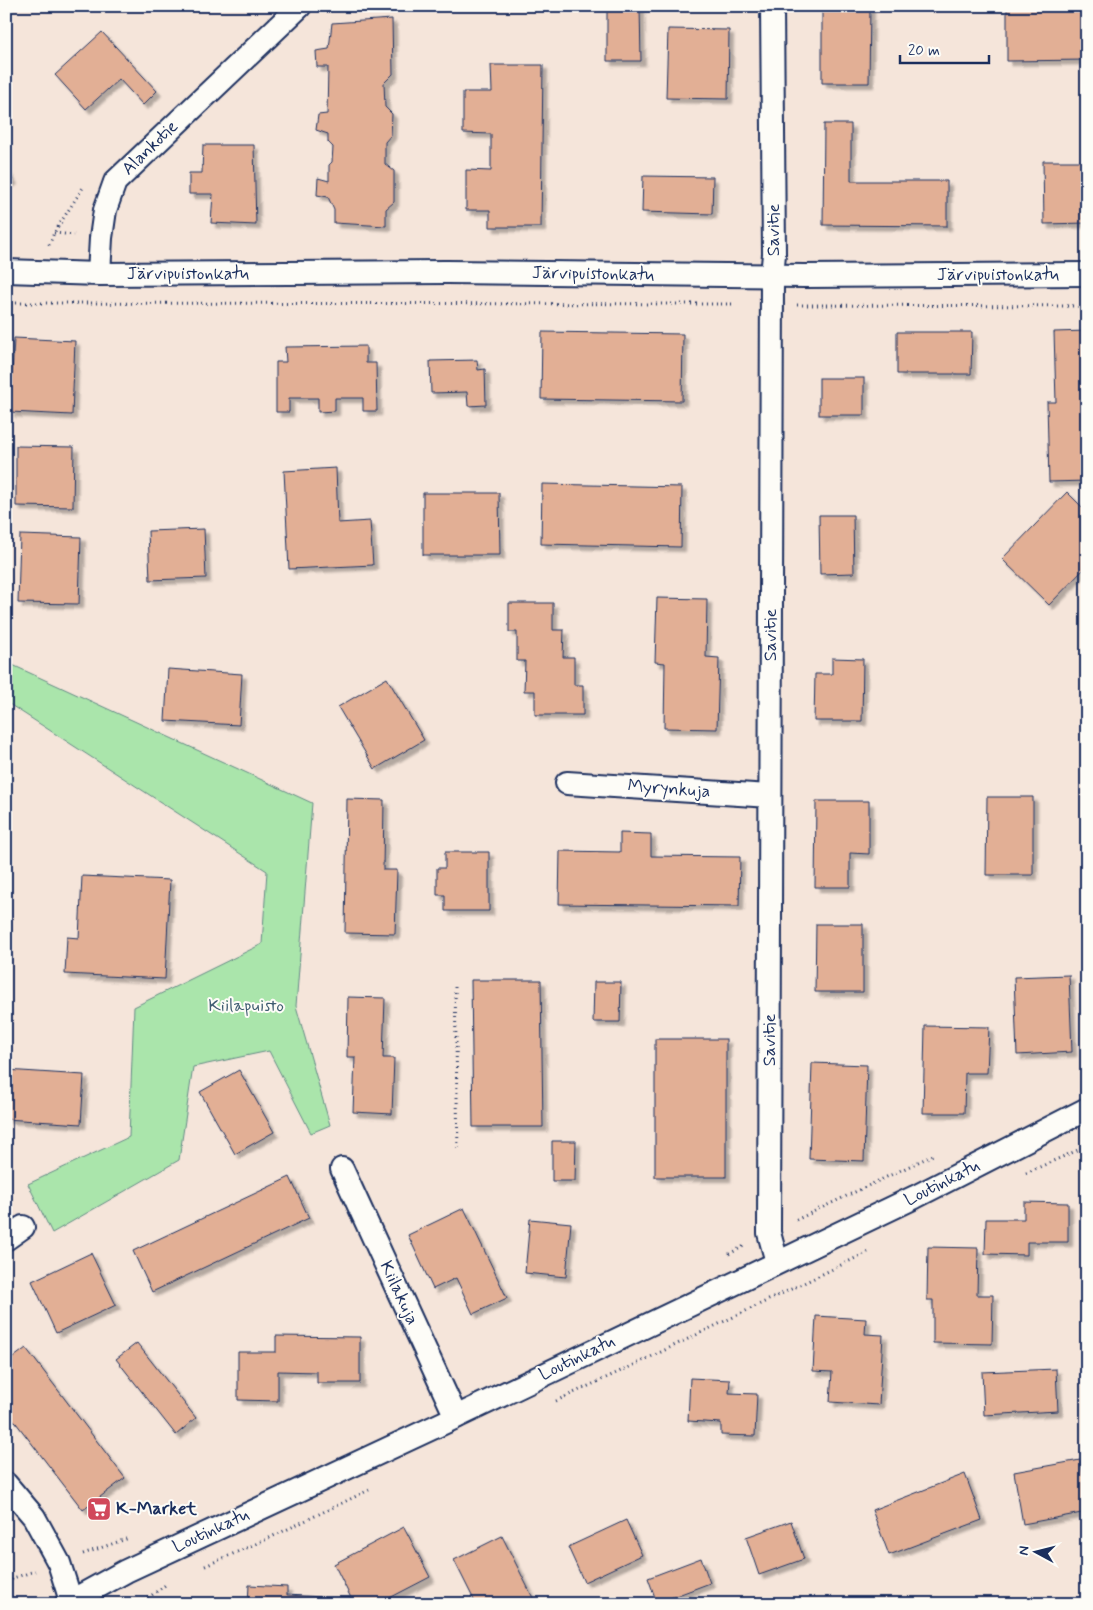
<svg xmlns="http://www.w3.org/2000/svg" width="1093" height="1610" viewBox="0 0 1093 1610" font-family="Mynerve,sans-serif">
<defs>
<filter id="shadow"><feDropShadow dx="4.5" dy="4.5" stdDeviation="1" flood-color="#0004"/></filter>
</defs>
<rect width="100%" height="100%" fill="#f5e5da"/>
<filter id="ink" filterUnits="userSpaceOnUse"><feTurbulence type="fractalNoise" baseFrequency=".02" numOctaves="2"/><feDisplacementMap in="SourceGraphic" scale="10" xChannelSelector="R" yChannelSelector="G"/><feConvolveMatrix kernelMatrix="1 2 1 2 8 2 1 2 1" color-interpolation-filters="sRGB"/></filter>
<g filter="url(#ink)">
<!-- green -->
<path fill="#aae5ab" stroke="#628a84" d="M6,662L312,803L296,1006L330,1125L311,1133L269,1051L193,1067L179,1160L52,1233L28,1184L129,1137L134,1007L262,944L267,871L6,702Z"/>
<!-- building -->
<g fill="#e2af95" stroke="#1b2f5e" filter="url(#shadow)">
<path d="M607,6H640L641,61H607Z"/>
<path d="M822,6H870L869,83H822Z"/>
<path d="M1007,6H1087V60L1007,61Z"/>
<path d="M392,19L393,74L384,83L385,107L392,114L391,135L385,142V164L394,171V202L386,209V226L334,223V210L328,197L317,195L318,178L329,181V165L332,162L333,147L328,142V134L316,130L318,115L327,114L328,67H317L316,51L329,49L332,23Z"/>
<path d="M668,29L729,30L728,99L666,98Z"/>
<path d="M102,32L157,91L143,105L119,79L86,109L55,75Z"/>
<path d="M491,65H543L541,227H490V210H466V170L491,171V134L463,133V92H492Z"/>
<path d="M824,124H851V181H947V226L823,225Z"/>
<path d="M203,145H254L256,225L211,223L213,194H189V173H202Z"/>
<path d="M1043,161H1087V223L1044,224Z"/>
<path d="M6,169L13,180L6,184Z"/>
<path d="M643,176L713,177L712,214L642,212Z"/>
<path d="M1087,331V481L1049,482L1047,402H1056L1054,332Z"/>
<path d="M542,332L683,334L682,401L541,399Z"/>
<path d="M897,332H972L971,374H897Z"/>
<path d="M14,338L75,341L72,415L10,412Z"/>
<path d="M366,346V363H376L377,411H363V398H335V411L318,412V398H289V412H276V362H286L285,347Z"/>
<path d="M477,360L478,370L485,369L486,405L468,406L467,392L431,393L430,361Z"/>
<rect x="819" y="378" width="45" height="37"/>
<path d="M16,446L74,447L73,507L16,506Z"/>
<path d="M336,468L338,523L370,521L373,565L289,569L284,471Z"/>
<path d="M542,484L682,487L681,547L541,544Z"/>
<path d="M1067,492L1087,512V566L1049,605L1002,559Z"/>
<path d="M423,493H499L500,555H423Z"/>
<path d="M819,515H853L854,573L820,574Z"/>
<path d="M204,529L206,578L150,580L148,531Z"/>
<path d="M20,535L81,537L79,604L18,603Z"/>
<path d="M657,598L707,599L706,657L719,658L717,729L664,728L665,663L655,662Z"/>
<path d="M509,603H553V630H564L563,657H574V685H583V715H535V691H524L525,661H517V632H509Z"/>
<path d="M832,658L863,659L862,721H814L815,674H832Z"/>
<path d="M168,669L242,674L239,725L165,721Z"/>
<path d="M387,678L424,740L375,769L338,707Z"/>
<path d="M987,797H1033V875H986Z"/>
<path d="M347,799L384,800L383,870H397L395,934L345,933Z"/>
<path d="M816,801H869V854L850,853V887H815Z"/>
<path d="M620,833L651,834V856L740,857L739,906L559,904L560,851L620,852Z"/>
<path d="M445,852H489V911H445V895H437V868H445Z"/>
<path d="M82,876L170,880L165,979L65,974L67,937L79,938Z"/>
<path d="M816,924H863V992H815Z"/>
<path d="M1069,975L1072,1052L1017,1055L1014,977Z"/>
<path d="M471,980H541L543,1127H473Z"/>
<path d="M594,982H621L620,1022H593Z"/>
<path d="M348,997L385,998L383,1058H394L392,1114L353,1112L355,1057H347Z"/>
<path d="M925,1026L989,1027L987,1073H965L964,1113H923Z"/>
<rect x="655" y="1039" width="71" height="138"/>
<path d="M812,1063L867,1065L864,1161L809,1159Z"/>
<path d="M6,1070L84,1075L81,1124L6,1119Z"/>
<path d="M239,1070L274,1132L235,1154L200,1092Z"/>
<path d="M552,1141H576L575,1181H552Z"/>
<path d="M290,1177L309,1218L152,1292L133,1251Z"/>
<path d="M1024,1202L1068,1203V1242H1027V1255L985,1254L986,1219H1024Z"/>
<path d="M464,1208L507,1298L473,1314L456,1278L433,1289L408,1235Z"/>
<path d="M530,1219L571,1223L566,1277L525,1273Z"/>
<path d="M928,1247L978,1248L977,1295H993L992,1344L933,1343V1300H927Z"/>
<path d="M91,1253L116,1305L56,1333L32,1281Z"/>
<path d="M816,1316L866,1319L865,1334L883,1335L879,1405L830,1402L832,1372L813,1371Z"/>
<path d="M276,1336L360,1337V1383H317V1372L278,1371V1401L238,1400V1352H276Z"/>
<path d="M137,1343L196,1418L176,1435L116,1359Z"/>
<path d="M26,1348L125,1478L83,1510L6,1410V1363Z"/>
<path d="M1056,1369L1058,1411L984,1415L982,1372Z"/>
<path d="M690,1378L730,1380L729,1393L757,1394L755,1436L721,1435V1423L688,1421Z"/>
<path d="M1080,1460L1087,1494V1512L1023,1524L1014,1472Z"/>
<path d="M965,1474L982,1520L889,1555L872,1510Z"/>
<path d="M626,1520L642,1555L584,1582L568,1547Z"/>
<path d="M791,1521L804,1559L759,1575L746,1537Z"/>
<path d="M404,1527L430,1577L378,1604H354L334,1564Z"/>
<path d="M502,1536L536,1604H476L454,1560Z"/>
<path d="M701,1558L710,1583L657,1603L648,1578Z"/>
<path d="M249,1585L287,1587V1595L323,1597V1604H248Z"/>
</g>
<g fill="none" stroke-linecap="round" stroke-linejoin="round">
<defs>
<g id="street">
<path d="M772,6L774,254L772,276L769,1233L777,1262"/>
<path d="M6,271L99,274L447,272L805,276L1087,274"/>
<path d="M99,274L101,238L105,210L115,182L300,6"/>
<path d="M567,783L770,796"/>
<path d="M342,1169L456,1417"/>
<path d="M6,1239L23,1227"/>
<path d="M6,1484L34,1517L59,1563L72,1604"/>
<path d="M66,1604L126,1571L456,1417L915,1197L1087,1109"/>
</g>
</defs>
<!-- street casing -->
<use href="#street" stroke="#1b2f5e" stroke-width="26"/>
<!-- path -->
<g stroke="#1b2f5e" stroke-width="3" stroke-dasharray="1 4" stroke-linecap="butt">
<path d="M54,233L74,235"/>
<path d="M49,245L54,233L84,186"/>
<path d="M6,303L736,304"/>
<path d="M797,305L1087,306"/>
<path d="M455,987L458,1151"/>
<path d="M1026,1173L1087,1146"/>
<path d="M796,1220L935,1154"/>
<path d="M729,1254L746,1245"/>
<path d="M556,1401L636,1364L868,1252"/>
<path d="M83,1554L129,1538"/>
<path d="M205,1566L265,1540L369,1490"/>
<path d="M6,1588L13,1578L35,1571"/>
<path d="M140,1604L168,1583"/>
</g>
<!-- street -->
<use href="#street" stroke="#fdfcf7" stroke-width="22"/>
</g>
</g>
<!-- icons -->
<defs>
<symbol id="supermarket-square" viewBox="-11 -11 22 22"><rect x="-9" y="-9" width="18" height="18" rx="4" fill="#d1495b" stroke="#fdfcf7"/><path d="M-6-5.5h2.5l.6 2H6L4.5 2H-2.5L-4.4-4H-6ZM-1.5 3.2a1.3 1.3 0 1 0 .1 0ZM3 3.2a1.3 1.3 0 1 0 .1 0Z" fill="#fff"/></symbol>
</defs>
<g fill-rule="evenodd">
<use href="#supermarket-square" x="85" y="1495" width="28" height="28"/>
</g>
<g text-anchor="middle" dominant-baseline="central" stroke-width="4" stroke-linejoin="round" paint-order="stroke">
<!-- street labels -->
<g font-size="18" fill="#1b2f5e" stroke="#fdfcf7">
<text transform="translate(150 148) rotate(-44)">Alankotie</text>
<text transform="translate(774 230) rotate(-90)">Savitie</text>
<text x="188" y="274">Järvipuistonkatu</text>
<text transform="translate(593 274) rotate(1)">Järvipuistonkatu</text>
<text x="998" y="275">Järvipuistonkatu</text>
<text transform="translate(771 635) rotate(-90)">Savitie</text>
<text transform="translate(669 789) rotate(4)">Myrynkuja</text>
<text transform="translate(770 1040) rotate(-90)">Savitie</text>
<text transform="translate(942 1183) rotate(-27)">Loutinkatu</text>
<text transform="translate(399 1293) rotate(65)">Kiilakuja</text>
<text transform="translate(577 1358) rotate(-26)">Loutinkatu</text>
<text transform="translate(211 1531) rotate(-25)">Loutinkatu</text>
</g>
<!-- park labels -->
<g font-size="18" fill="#3f5c71" stroke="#fdfcf7">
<text x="246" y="1006">Kiilapuisto</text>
</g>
<!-- poi labels -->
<g font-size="18" font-weight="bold" fill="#1b2f5e" stroke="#fdfcf7" text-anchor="start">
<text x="116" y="1509">K-Market</text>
</g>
</g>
<!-- margin -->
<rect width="1093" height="1610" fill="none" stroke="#fdfcf7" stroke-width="25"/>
<rect x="12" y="12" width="1068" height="1585" fill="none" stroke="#1b2f5e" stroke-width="2" filter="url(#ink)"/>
<!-- north arrow -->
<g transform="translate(1036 1552) rotate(277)" stroke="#fdfcf7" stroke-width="4" paint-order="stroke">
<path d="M0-4L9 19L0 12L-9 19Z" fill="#1b2f5e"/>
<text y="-8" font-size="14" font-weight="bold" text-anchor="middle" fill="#1b2f5e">N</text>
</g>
<!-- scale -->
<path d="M900 55v8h89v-8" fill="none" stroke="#1b2f5e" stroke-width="2.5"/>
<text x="908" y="55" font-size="15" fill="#1b2f5e" stroke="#fdfcf7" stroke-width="4" paint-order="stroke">20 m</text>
</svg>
